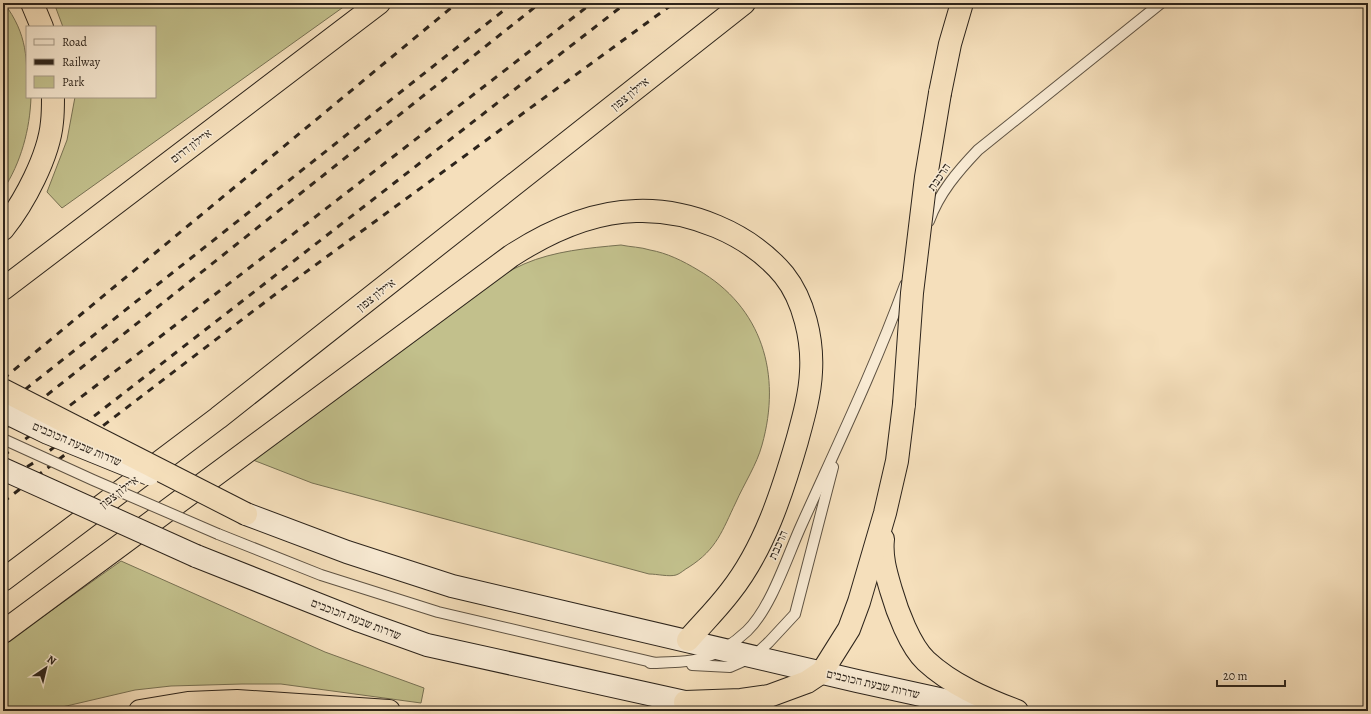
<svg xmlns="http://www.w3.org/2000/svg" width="1371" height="714" viewBox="0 0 1371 714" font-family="Alegreya,'Frank Ruhl Libre',serif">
<rect width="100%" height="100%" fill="#f5dfbb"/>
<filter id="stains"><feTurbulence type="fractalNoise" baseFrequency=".005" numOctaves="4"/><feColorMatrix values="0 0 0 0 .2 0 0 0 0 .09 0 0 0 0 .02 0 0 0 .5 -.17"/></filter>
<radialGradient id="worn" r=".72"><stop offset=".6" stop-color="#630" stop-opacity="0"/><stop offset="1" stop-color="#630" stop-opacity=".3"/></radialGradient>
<!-- green -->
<g fill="#c2c08c" stroke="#787254">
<path d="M4,3C28,35 27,59 27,97H31C30,129 21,163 3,190Z"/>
<path d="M54,3H349L62,208L47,192L67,140L75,97H155V27H63Z"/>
<path d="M621,245C630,247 641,247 650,250C667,253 683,261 698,270C762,307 782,374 762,445C757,464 744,484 736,502C722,531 717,549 689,567C685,569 680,574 676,575C669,577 657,574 649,574L312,483L253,460L483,286C497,279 510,270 524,264C554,251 588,248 621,245Z"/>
<path d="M121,561L325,652L424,688L421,703L281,684H242L171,686L135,690L45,711H3V645Z"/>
</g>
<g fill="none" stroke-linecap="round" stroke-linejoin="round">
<defs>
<g id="lane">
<path d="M929,221C939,193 958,171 978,150L1161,3"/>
<path d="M218,534L321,575L438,612L656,663"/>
<path d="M650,663C692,662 714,662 747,631C771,608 787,557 801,526C837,446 875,367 905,285"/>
<path d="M692,665L730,667L753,657L769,642L795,614L833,467"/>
</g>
<g id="secondary">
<path d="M246,514L347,552L452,586L857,681L994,711"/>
<path d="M196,556L360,621L427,645L703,706"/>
</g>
<g id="highway">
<path d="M32,3L42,27"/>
<path d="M940,93L950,44L962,3"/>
<path d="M3,229C24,203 49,156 52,122C53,114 53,105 53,97"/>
<path d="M3,289L379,3"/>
<path d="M883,539C881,557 886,573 891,590C897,611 910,646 926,661C952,685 985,699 1017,711"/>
<path d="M3,580L218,418L744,3"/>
<path d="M3,632L511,256C548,232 591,212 636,211C689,209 749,233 784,275C804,300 813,340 811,372C810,395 803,419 797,441C782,493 764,549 730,592C717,609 702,624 688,640"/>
<path d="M685,702L741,700L769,696L807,682L822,672L849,629L859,602L885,513L897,461L904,404"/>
<path d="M140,711L188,703L237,701L389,711"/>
</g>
</defs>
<!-- lane casing -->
<use href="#lane" stroke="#5f5343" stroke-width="12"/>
<!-- secondary casing -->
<use href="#secondary" stroke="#2d241b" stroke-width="24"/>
<!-- highway casing -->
<use href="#highway" stroke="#2d241b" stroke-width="24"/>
<!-- lane -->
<use href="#lane" stroke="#f8ead3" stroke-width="10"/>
<!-- secondary -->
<use href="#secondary" stroke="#f8ead3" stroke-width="22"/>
<!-- highway -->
<use href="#highway" stroke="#f5dfbb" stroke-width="22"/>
<!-- rail -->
<g stroke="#2d241b" stroke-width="3" stroke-dasharray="7 7" stroke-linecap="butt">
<path d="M3,379L457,3"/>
<path d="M3,407L513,3"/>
<path d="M3,430L540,3"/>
<path d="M3,456L134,357L592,3"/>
<path d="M3,481L35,462L626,3"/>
<path d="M3,502L273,296L674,3"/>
</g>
<defs>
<path id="lane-bridge" d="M3,439L93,480L218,534"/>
<g id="secondary-bridge">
<path d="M3,411L48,433L149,474"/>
<path d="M3,469L196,556"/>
</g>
<g id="highway-bridge">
<path d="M3,390L246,514"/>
<path d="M904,404L912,293L926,177L940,93"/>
</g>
</defs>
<!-- lane-bridge casing -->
<use href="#lane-bridge" stroke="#5f5343" stroke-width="12" stroke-linecap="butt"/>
<!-- secondary-bridge casing -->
<use href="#secondary-bridge" stroke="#2d241b" stroke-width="24" stroke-linecap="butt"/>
<!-- highway-bridge casing -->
<use href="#highway-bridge" stroke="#2d241b" stroke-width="24" stroke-linecap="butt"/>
<!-- lane-bridge -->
<use href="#lane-bridge" stroke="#f8ead3" stroke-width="10"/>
<!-- secondary-bridge -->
<use href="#secondary-bridge" stroke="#f8ead3" stroke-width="22"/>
<!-- highway-bridge -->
<use href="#highway-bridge" stroke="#f5dfbb" stroke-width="22"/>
</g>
<g text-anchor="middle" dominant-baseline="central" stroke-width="3" stroke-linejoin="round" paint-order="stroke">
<!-- street labels -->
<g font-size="12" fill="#2d241b" stroke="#f8ead3">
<text transform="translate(630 94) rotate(-39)">איילון צפון</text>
<text transform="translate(191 146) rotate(-37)">איילון דרום</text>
<text transform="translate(939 177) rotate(-55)">הרכבת</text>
<text transform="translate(376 295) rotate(-38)">איילון צפון</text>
<text transform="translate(77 444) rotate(23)">שדרות שבעת הכוכבים</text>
<text transform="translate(119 492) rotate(-37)">איילון צפון</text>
<text transform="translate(778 545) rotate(-66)">הרכבת</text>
<text transform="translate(356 619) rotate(21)">שדרות שבעת הכוכבים</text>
<text transform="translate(873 684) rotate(13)">שדרות שבעת הכוכבים</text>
</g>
</g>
<!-- margin -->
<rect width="1371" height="714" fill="none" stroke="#f5dfbb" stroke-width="16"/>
<rect x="4" y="4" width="1363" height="706" fill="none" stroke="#2d241b" stroke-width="2"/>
<rect x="8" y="8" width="1355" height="698" fill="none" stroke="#2d241b"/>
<!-- legend -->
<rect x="26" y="26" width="130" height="72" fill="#f8ead3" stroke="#a79b89"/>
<rect x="34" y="39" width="20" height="6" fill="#f8ead3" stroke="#a79b89"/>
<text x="62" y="46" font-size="12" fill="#2d241b">Road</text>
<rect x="34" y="59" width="20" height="6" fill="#2d241b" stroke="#a79b89"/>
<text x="62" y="66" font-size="12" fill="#2d241b">Railway</text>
<rect x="34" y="76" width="20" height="12" fill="#c2c08c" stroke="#a79b89"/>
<text x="62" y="86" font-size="12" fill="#2d241b">Park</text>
<!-- north arrow -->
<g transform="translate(46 668) rotate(35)" stroke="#f8ead3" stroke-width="3" paint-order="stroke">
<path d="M0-3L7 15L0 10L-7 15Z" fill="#2d241b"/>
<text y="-6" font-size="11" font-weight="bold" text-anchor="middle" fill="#2d241b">N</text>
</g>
<!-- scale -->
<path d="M1217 680v6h68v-6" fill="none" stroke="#2d241b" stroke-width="2"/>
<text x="1223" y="680" font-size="12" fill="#2d241b" stroke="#f8ead3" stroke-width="3" paint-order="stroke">20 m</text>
<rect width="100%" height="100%" filter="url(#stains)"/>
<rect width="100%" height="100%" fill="url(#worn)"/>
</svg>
